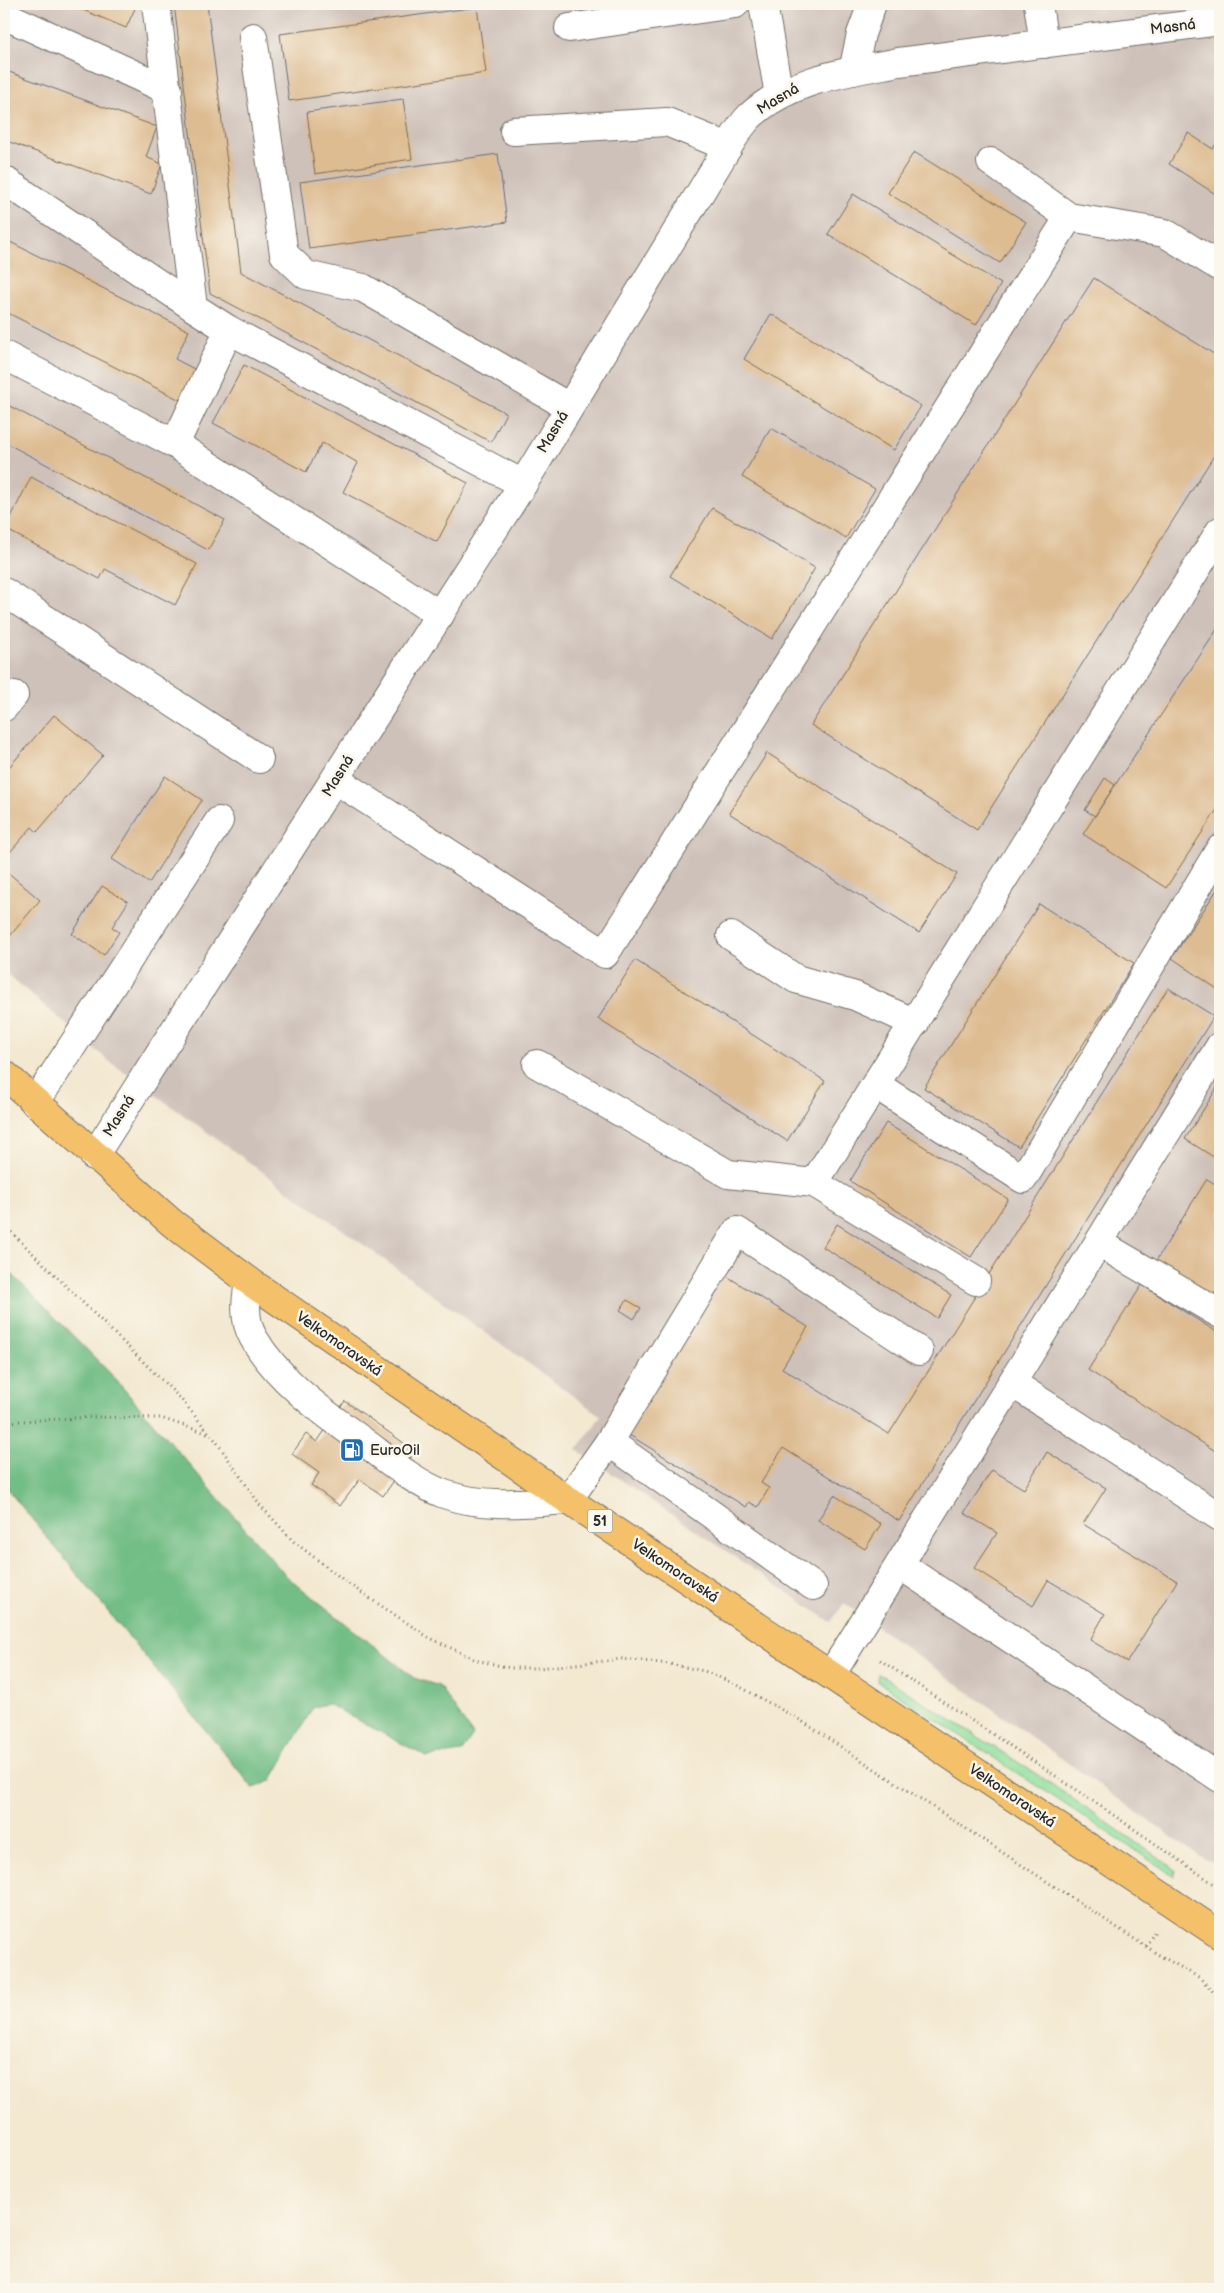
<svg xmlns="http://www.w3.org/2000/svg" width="1224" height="2293" viewBox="0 0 1224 2293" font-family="'Balsamiq Sans',sans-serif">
<rect width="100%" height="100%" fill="#fbf7ec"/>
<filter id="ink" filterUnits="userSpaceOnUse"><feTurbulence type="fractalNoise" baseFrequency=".02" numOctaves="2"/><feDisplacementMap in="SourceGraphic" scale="10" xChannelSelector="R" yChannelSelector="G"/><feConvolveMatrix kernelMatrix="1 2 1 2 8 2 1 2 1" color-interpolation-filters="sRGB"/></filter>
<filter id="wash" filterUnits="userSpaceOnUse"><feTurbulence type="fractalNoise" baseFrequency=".0096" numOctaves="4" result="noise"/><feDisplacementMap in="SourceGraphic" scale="20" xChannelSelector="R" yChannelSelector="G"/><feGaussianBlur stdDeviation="1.12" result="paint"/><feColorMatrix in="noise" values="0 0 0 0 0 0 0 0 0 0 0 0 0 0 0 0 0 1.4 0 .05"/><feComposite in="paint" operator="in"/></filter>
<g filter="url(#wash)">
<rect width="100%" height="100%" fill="#f3e8d0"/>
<!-- industrial -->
<path fill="#cec1ba" d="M4,4H1220V1868L1184,1846L844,1603L831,1622L577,1450L601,1416L110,1062L4,971Z"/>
<!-- green -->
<path fill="#8fe09f" stroke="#5d8665" d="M878,1673L1041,1777L1176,1870L1174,1876L877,1681Z"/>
<!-- forest -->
<path fill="#73be86" stroke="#4f7458" d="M4,1266L109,1372L286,1576L414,1678L439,1686L473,1735L462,1752L427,1757L328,1704L313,1707L271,1781L253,1788L4,1485Z"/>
<g id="blocks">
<!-- building -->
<g fill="#ddbc92">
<path d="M69,4H137L126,28Z"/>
<path d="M174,4H207L241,272L506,413L491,442L210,293Z"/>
<path d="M477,7L486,73L289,101L280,34Z"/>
<path d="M4,70L157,127L146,157L162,164L151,194L4,140Z"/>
<path d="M403,99L412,159L315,174L307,112Z"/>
<path d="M1188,133L1213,149L1220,137V197L1169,164Z"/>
<path d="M914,152L1026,222L1000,263L888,193Z"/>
<path d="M498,154L507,222L309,249L300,182Z"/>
<path d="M853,194L1001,284L976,325L828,234Z"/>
<path d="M4,239L189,331L175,359L196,370L182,401L4,311Z"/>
<path d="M1094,278L1220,358V446L977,830L811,725Z"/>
<path d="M771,314L921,406L894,450L744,359Z"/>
<path d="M244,365L468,483L437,542L343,492L358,463L341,453L322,443L306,472L213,423Z"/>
<path d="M4,403L225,520L208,550L4,442Z"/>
<path d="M771,428L875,489L846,538L742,477Z"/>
<path d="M31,477L197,564L175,605L105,569L100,579L5,529Z"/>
<path d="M712,508L815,568L772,639L670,576Z"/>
<path d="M1220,625V805L1166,888L1083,834Z"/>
<path d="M54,715L103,755L37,832L32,827L4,859V773Z"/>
<path d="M767,753L957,874L919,933L729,813Z"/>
<path d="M165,776L202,800L149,883L112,859Z"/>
<path d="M1105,778L1115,785L1095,816L1085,810Z"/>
<path d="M4,869L40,900L4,943Z"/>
<path d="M1220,885V991L1172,958Z"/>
<path d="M102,886L128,902L112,927L119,932L104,955L72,934Z"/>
<path d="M1039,904L1134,963L1019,1147L924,1088Z"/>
<path d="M635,960L825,1081L787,1141L598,1019Z"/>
<path d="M1168,988L1214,1016L899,1521L783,1448L761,1483L769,1488L758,1507L749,1502L746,1507L626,1433L725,1275L808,1327L782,1368L889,1434Z"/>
<path d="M1220,1083V1161L1185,1139Z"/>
<path d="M886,1123L1008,1199L971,1257L850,1181Z"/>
<path d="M1207,1179L1220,1187V1284L1211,1300L1154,1264Z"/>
<path d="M837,1224L951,1295L937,1318L823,1247Z"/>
<path d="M1142,1285L1220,1334V1454L1088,1370Z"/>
<path d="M627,1300L641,1308L634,1319L620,1310Z"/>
<path d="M345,1401L415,1451L383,1496L360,1479L340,1506L311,1485L319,1473L292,1454L306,1434L317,1442Z"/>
<path d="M1047,1452L1106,1488L1083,1524L1177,1581L1127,1662L1090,1640L1105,1614L1048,1580L1033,1606L974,1568L997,1533L964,1513L992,1470L1024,1489Z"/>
<path d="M834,1495L881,1524L865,1549L818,1520Z"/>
</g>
</g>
</g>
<g filter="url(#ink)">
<use href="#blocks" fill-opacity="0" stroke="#716d65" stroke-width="1"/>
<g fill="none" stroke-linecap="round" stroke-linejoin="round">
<defs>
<g id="minor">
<path d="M156,4L193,307L229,330L523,484"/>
<path d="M763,4L779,95"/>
<path d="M1038,4L1044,44"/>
<path d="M4,15L168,90"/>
<path d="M569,28L735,4"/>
<path d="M253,37L284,254L306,275L363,288L569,407"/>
<path d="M853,71L861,34L872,4"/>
<path d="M514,131L667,122L728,147"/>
<path d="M991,162L1069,217L1165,233L1220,267"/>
<path d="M4,180L193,307"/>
<path d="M4,355L175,444L440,615"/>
<path d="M175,444L229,330"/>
<path d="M4,592L259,759"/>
<path d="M4,707L14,695"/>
<path d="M336,780L605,954L1069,217"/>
<path d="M731,936L796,979L855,996L915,1023"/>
<path d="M537,1064L728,1174L814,1183L1220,531"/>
<path d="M876,1085L1023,1179L1220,849"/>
<path d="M35,1103L219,821"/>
<path d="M94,1156L523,484L728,147C734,137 741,125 750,116C790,79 847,72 899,62L1220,21"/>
<path d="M814,1183L976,1281"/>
<path d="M1099,1243L1220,1314"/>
<path d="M249,1281C246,1300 243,1319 253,1337C279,1383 329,1416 371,1447C393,1464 417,1484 444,1494C483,1508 527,1503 568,1500L609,1442L813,1586"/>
<path d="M1012,1383L1220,1517"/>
<path d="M609,1442L737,1231L919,1351"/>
<path d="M900,1565L1220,1778"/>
<path d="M831,1675L1220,1046"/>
</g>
<path id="major" d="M4,1074L172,1223L249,1281L568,1500L1220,1935"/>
</defs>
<!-- minor casing -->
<use href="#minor" stroke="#716d65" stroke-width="30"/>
<!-- major casing -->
<use href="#major" stroke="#716d65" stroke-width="30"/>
<!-- path -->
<g stroke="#716d65" stroke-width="3" stroke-dasharray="1 4" stroke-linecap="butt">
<path d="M4,1225L179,1397L216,1441L260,1505L293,1541L350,1585L428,1637L476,1660L510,1668H539L622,1659L670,1664L704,1671L735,1684L800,1720L1159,1955L1200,1978L1220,1999"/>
<path d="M4,1422L94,1417L161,1418L209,1434"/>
<path d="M880,1660L1071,1786L1220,1888"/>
<path d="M1146,1946L1155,1931"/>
</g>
<!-- minor -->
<use href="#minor" stroke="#fff" stroke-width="28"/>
<!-- major -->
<use href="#major" stroke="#f4c16a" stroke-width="28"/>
</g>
</g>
<!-- icons -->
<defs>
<symbol id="fuel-square" viewBox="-11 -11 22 22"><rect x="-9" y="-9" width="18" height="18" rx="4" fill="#1f6fb2" stroke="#fbf7ec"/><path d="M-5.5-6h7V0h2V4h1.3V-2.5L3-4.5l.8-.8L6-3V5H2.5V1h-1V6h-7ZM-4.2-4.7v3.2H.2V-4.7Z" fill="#fff"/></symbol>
</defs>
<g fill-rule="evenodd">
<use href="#fuel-square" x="338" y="1436" width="28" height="28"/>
</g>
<g text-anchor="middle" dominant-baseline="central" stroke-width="5" stroke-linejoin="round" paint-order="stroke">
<!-- shield labels -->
<rect fill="#fbf7ec" stroke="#696865" stroke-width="1" x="587.5" y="1509.5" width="25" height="23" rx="4"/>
<g font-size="14" font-weight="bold" fill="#2b2b2b">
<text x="600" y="1521">51</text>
</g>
<!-- street labels -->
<g font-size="15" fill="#2b2b2b" stroke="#fbf7ec">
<text transform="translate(1173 27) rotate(-7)">Masná</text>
<text transform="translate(778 99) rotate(-31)">Masná</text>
<text transform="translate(553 432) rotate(-59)">Masná</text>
<text transform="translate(338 776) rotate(-58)">Masná</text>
<text transform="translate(119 1116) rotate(-58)">Masná</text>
<text transform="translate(339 1344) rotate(35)">Velkomoravská</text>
<text transform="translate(675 1571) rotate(34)">Velkomoravská</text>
<text transform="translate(1012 1796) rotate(34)">Velkomoravská</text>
</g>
<!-- poi labels -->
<g font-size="15" fill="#2b2b2b" stroke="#fbf7ec" text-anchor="start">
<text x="370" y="1450">EuroOil</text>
</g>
</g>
<!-- margin -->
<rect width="1224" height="2293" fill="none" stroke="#fbf7ec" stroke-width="20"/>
</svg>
